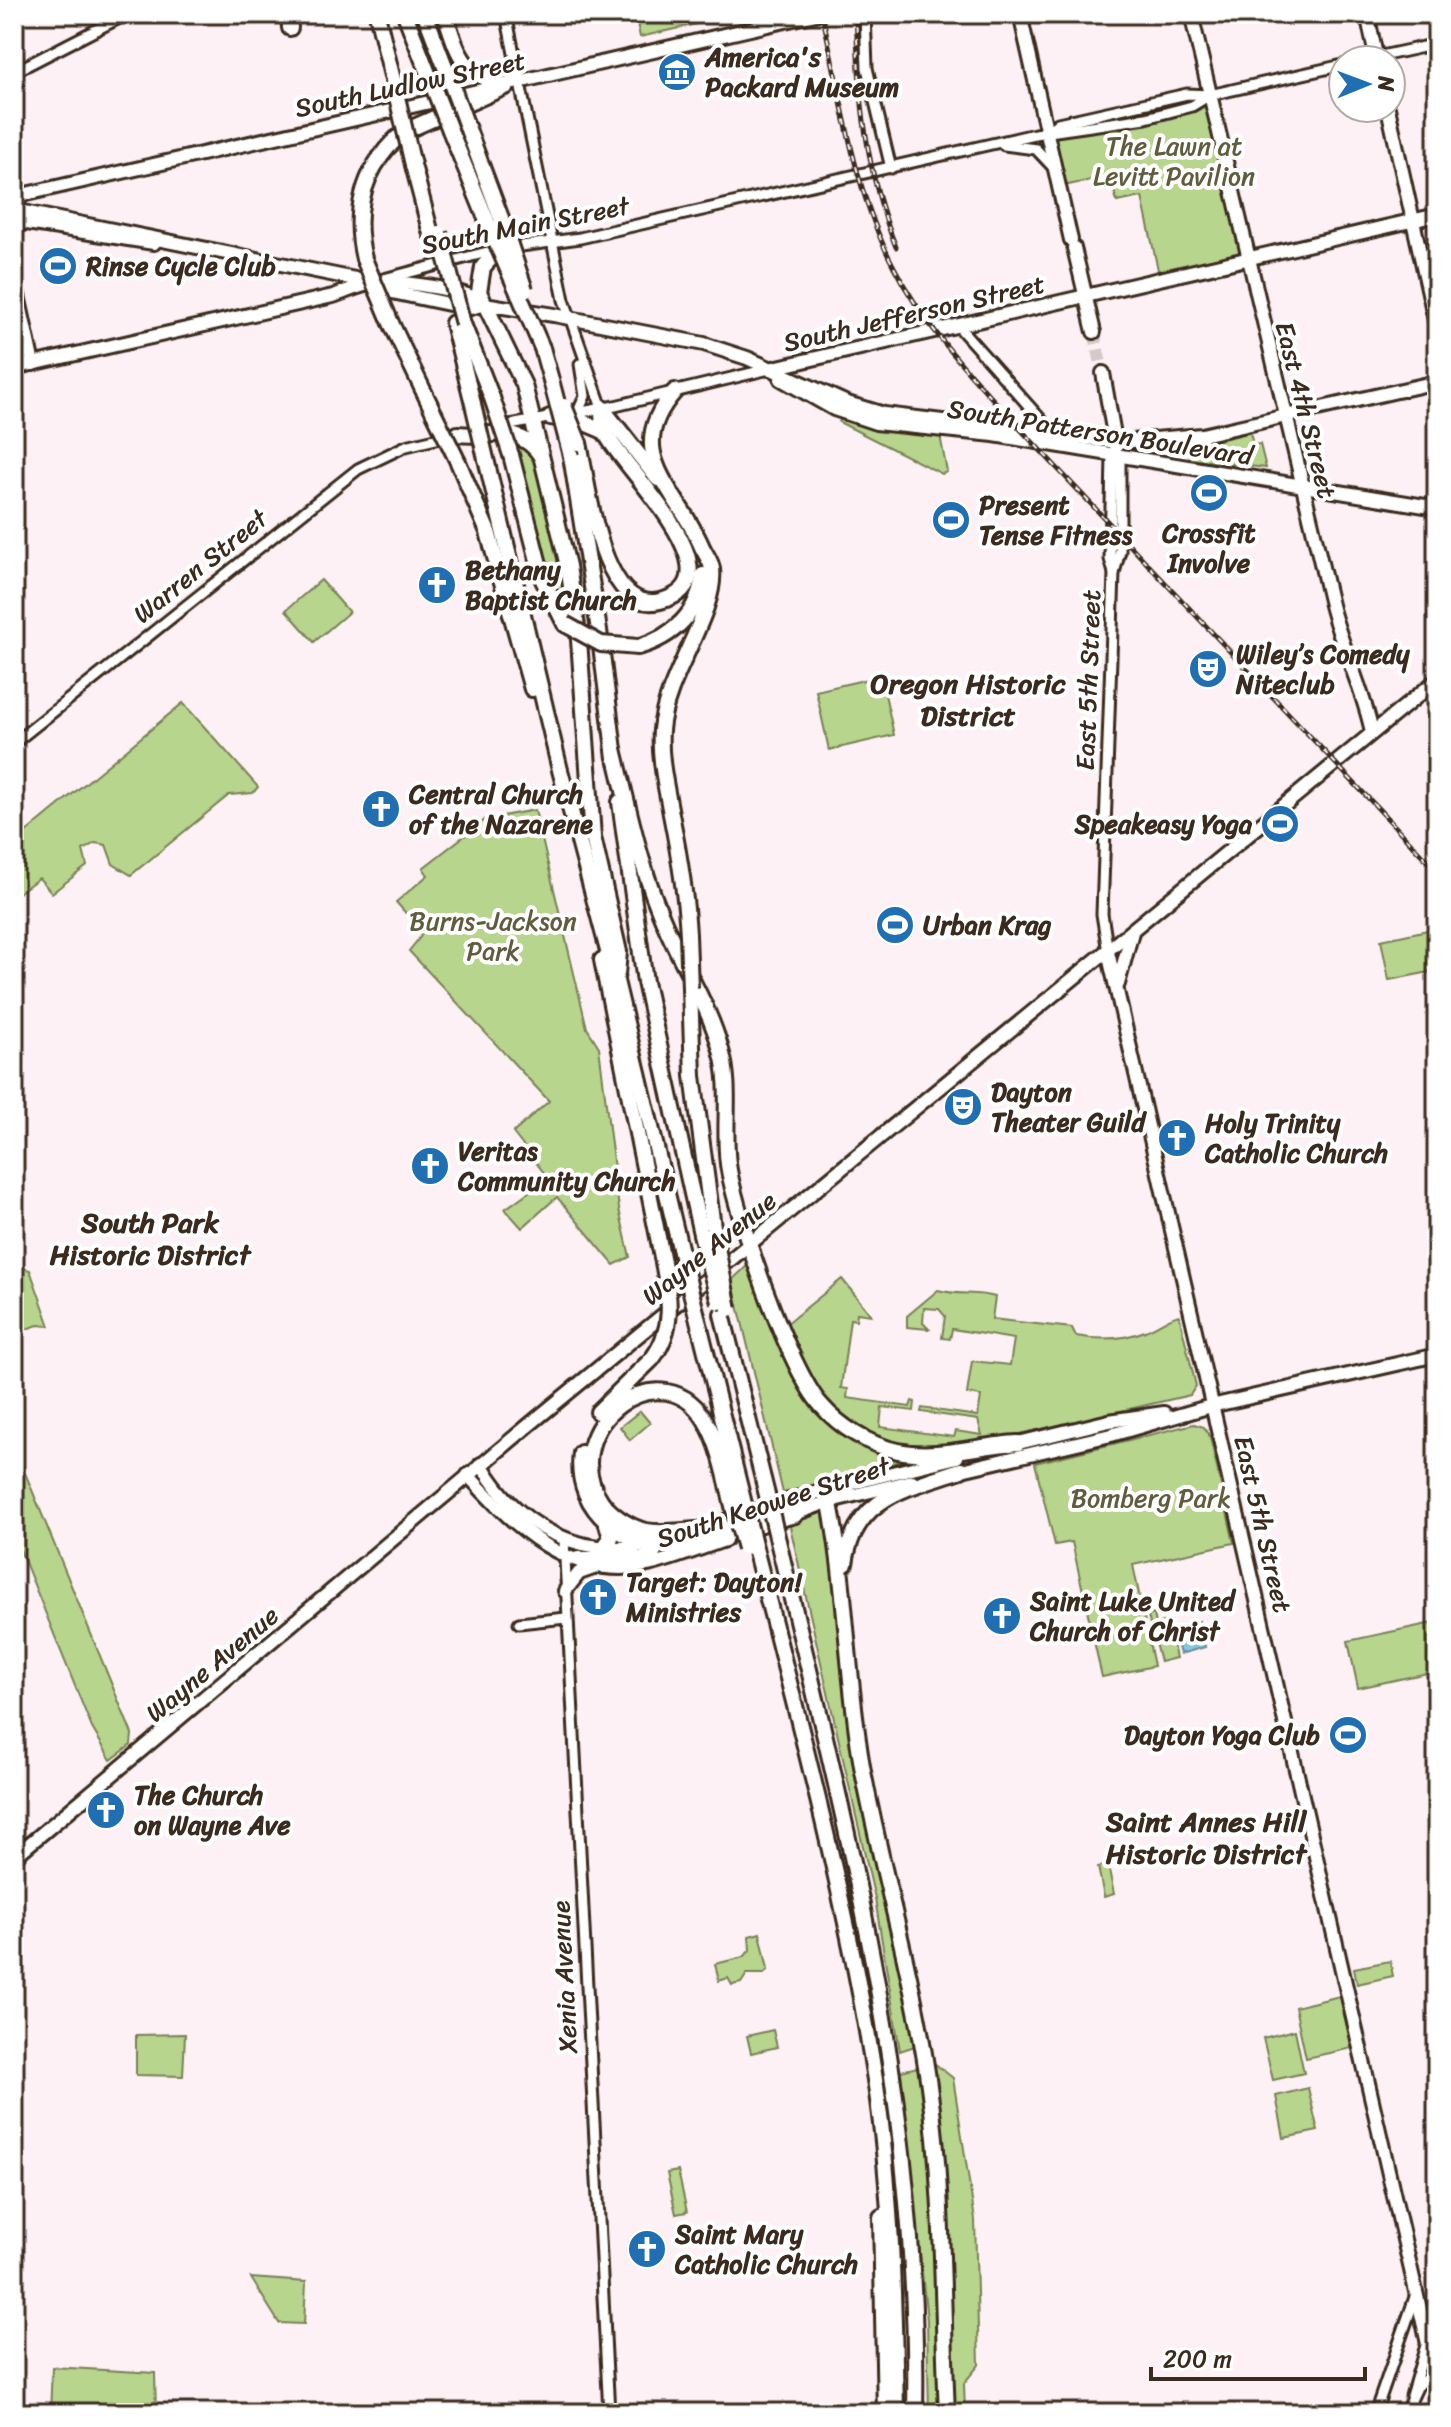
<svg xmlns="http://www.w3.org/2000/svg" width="1451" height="2427" viewBox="0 0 1451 2427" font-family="Sriracha,sans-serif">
<rect width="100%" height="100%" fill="#fdf1f5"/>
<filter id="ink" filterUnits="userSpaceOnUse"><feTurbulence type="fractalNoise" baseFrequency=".0125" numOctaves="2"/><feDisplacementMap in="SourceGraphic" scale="16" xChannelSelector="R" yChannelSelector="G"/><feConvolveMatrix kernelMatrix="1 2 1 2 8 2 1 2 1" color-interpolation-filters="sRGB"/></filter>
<g filter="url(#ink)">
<!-- green -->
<g fill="#b7d58d" stroke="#798056" stroke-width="2">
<path d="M635,14H740L640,37Z"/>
<path d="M1210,95L1247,259L1160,279L1142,197L1117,202L1110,176L1059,187L1047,132L1146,118Z"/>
<path d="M842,417L940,435L947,472L942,474L839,422Z"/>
<path d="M1250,432L1253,445L1260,444L1266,468L1190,459L1188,448Z"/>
<path d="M514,443C523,447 532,453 536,464C552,502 564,575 569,617L549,578Z"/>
<path d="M321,580L349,612L314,642L286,610Z"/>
<path d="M881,676L894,735L829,750L816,691Z"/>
<path d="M183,703L258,787L253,793L229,795L131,875L113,864L106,845L95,843L83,850L87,866L52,893L39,878L14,896V842Z"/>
<path d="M535,810L587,1028L599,1047L619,1209L630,1257L614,1265L557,1197L522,1228L505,1209L548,1178L513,1133L549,1101L409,951L421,936L419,928L396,902L428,875L423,868L486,819Z"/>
<path d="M1437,928V1004L1430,972L1389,980L1381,940Z"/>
<path d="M748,1265L795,1370L827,1416L912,1458L783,1493L732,1280Z"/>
<path d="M19,1267L30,1270L50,1326L38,1325L14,1333V1273Z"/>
<path d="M842,1279L871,1315L857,1313L856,1320L850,1319L841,1388L848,1389L847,1398L910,1407L912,1401L915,1402L914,1411L882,1407L880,1427L954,1437L956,1431L982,1435L978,1420L921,1412L922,1408L978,1416L981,1396L967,1394L972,1361L1010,1365L1014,1339L952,1329L950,1339L942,1338L945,1316L939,1309L924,1308L923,1323L929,1329L907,1327V1316L938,1290C958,1296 976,1291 995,1297L992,1319L1072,1328L1076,1336C1099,1340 1123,1340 1145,1331C1157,1327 1167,1318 1179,1315L1196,1386L1190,1395L1003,1438L919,1450L870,1436L845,1420L820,1396L786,1324Z"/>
<path d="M640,1411L650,1423L630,1440L620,1427Z"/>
<path d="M1194,1424L1204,1427L1210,1437L1234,1543L1133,1565L1154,1666L1102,1677L1072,1542L1055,1545L1035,1463Z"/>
<path d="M14,1446L132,1734L131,1745L111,1760L92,1728L14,1535Z"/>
<path d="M827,1510L915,2046L900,2051L875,1899L789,1522Z"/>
<path d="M1154,1614L1156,1624L1167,1621L1176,1658L1160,1662L1148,1616Z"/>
<path d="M1437,1622V1671L1358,1688L1348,1641Z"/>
<path d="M1108,1865L1114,1894L1104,1897L1098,1867Z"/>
<path d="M760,1933L768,1969L764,1974H747L741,1983L732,1985L728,1978L719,1981L715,1964L744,1957L750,1950L749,1936Z"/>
<path d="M1390,1961L1393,1976L1357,1984L1354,1968Z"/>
<path d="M1340,1996L1352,2048L1306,2058L1295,2007Z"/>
<path d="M773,2030L777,2047L751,2053L747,2036Z"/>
<path d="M1295,2030L1304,2073L1273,2080L1263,2038Z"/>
<path d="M185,2034L183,2076L136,2075V2035Z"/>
<path d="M934,2063L953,2078L975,2220L979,2365L964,2383L965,2413H929L927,2320L901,2071Z"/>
<path d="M1308,2088L1318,2131L1284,2138L1276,2096Z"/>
<path d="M678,2171L687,2212L676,2214L667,2173Z"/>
<path d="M251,2278L306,2282L304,2324L279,2323Z"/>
<path d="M52,2367L155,2373L156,2413H50Z"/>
</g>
<!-- water -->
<path fill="#82cbe2" stroke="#668b94" stroke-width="2" d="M1199,1621L1205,1647L1180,1654L1176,1639L1189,1636L1186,1624Z"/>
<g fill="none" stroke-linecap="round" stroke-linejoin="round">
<!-- major-tunnel -->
<path stroke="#d6c9ca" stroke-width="12" stroke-dasharray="12 6" stroke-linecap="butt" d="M1094,332L1103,373"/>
<defs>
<g id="minor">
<path d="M506,14L564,300L602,408"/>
<path d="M865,14L867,68L891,168"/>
<path d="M1363,60L1437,44"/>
<path d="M14,72L127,14"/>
<path d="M1047,132L1058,123L1187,94L1210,95L1343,65"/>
<path d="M1004,145L1036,149L1053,167"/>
<path d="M376,281L499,249L580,238L1035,134L1146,118L1192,106L1210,95"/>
<path d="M958,326L1052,432"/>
<path d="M578,412L585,396L580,364"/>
<path d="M498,427L615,406L769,369"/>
<path d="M1112,455L1110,559L1114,573"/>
<path d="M14,743L358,469L406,446L448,436"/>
<path d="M1108,952L1102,914L1114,573L1120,551V456"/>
<path d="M564,1540L609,2413"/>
<path d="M519,1623L566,1618"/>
<path d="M1411,2396L1427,2342"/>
<path d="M1375,2413L1415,2297"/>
<path d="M1405,2413L1418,2385L1435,2373"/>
</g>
<g id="major">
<path d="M1020,14L1071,240"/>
<path d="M1191,14C1238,211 1284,408 1331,605C1342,649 1363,688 1372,732"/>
<path d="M1367,14L1377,60"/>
<path d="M1388,108L1437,329"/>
<path d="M14,200L26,194L816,14"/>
<path d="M14,210L355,279L392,292L449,304L471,308L484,304L554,315L704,344L747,358L847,403L884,414L1120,442L1202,435L1437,382"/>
<path d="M14,221L154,243"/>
<path d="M1074,248L1094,332"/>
<path d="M14,277L33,364"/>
<path d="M14,368L333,296C346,292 361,284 375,283C401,281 465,288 484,304"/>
<path d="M769,369L1437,215"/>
<path d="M1103,373L1116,446"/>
<path d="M781,379L834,409L876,423L994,435L1437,508"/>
<path d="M1108,952L1437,2383"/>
<path d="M1118,984L1132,932"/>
<path d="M1010,1445L1109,1421L1164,1413"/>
<path d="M481,1464C517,1527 582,1561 653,1543"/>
<path d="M953,1472L1111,1435L1211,1406L1437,1355"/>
<path d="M468,1475C513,1526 572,1582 648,1565C674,1559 700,1548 725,1540"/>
<path d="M787,1517L830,1501L912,1481"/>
<path d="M686,1533L827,1489L957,1457"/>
<path d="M565,1591L579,1573L599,1566"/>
<path d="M14,1857L529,1425L1437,680"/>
</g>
<g id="highway">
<path d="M289,14L290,28"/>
<path d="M377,14L393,80"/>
<path d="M405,14L427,71"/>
<path d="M425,14L444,64"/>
<path d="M445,14C458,54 462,75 507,86"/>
<path d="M412,128L507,86"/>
<path d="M450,130L487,221"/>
<path d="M469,132L501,218"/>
<path d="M413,165L431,234"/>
<path d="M499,249L483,267L479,292L524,385L568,566L579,640L593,837L619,952L617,974"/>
<path d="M364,259C353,213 362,171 397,138"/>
<path d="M391,323L434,413"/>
<path d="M453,323L473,404"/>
<path d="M463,324L492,398"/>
<path d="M542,348L551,380"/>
<path d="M675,391C620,453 677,488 702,547C705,554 711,560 712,569C717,613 665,677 661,730C659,758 666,786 671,814C679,854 686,894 688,935"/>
<path d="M602,408L658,479"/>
<path d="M550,417L585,423L606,432"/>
<path d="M458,434C490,438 519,423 541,456"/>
<path d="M579,443C588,483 601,616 660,601C746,580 619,465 605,432C602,425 602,416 602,408"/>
<path d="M511,455L543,580L565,624"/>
<path d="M571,456L599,630L615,758"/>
<path d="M486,459L560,770L616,981L681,1252"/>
<path d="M458,462L488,532L532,689"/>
<path d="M638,647C673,637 699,613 703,575"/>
<path d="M614,749C629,810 641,872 667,929C685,970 709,1006 721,1050C732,1087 723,1126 728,1164C735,1214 789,1369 821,1405C840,1427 869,1445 898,1451C937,1459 979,1445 1018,1443"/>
<path d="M620,802L645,982L701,1234"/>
<path d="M602,960L663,1262"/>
<path d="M690,988L693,1076L713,1227"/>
<path d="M722,1314L767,1495"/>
<path d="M701,1332L744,1504"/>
<path d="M598,1412L652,1359"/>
<path d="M581,1453C573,1512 628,1551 683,1545L795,1515"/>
<path d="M827,1489C847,1580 846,1674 862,1766C882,1873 914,1978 929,2086C944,2194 942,2304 947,2413"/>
<path d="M695,1530C679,1531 662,1534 646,1531C629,1527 611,1515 601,1501C552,1428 666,1341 709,1427C722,1452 727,1483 734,1510"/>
<path d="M778,1541C848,1833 921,2108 915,2413"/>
<path d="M755,1548C800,1726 848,1904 876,2086C892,2195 894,2304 896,2413"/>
<path d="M602,1550L611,1538L607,1524"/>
<path d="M578,1559H644L654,1551L648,1536"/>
<path d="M845,1564C854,1497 905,1489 961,1470"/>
<path d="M881,2217L885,2413"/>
</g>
</defs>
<!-- minor casing -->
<use href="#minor" stroke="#3b2a1e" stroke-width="15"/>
<!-- major casing -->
<use href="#major" stroke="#3b2a1e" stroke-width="18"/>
<!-- highway casing -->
<use href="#highway" stroke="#3b2a1e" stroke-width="20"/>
<!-- minor -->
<use href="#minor" stroke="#fff" stroke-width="9"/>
<!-- major -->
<use href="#major" stroke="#fff" stroke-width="12"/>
<!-- highway -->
<use href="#highway" stroke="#fff" stroke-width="14"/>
<defs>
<g id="rail">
<path d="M822,14C842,98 853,190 894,267C923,324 966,370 1009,417L1437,871"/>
<path d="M856,14C859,95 865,171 896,247"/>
</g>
</defs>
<!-- rail casing -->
<use href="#rail" stroke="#3b2a1e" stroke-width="5"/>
<!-- rail -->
<use href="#rail" stroke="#fff" stroke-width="2" stroke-dasharray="6" stroke-linecap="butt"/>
<defs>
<g id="highway-bridge">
<path d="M444,64L469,132"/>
<path d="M427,71L450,130"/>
<path d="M393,80L413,165"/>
<path d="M501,218L525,290"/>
<path d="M487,221L542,348"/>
<path d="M439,233L463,324"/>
<path d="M364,259L391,323"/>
<path d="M551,380L571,456"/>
<path d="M492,398L511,455"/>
<path d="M473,404L486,459"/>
<path d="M564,406L579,443"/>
<path d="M434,413L458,462"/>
<path d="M565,624L601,644L638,647"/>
<path d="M688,935L690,988"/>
<path d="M713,1227L729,1309"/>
<path d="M701,1234L719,1302"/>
<path d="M681,1252L701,1332"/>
<path d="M652,1359C675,1329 670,1297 663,1262"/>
<path d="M767,1495L778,1541"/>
<path d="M744,1504L755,1548"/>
<path d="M734,1510L745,1548"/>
</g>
</defs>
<!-- highway-bridge casing -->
<use href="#highway-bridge" stroke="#3b2a1e" stroke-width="20" stroke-linecap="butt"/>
<!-- highway-bridge -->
<use href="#highway-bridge" stroke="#fff" stroke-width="14"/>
</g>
</g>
<!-- icons -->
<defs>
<symbol id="museum-disc" viewBox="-11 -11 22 22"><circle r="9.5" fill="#1f6fb2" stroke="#fff"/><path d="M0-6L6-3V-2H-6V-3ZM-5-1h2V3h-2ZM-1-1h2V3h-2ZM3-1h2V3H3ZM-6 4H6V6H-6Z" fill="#fff"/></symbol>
<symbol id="stadium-disc" viewBox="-11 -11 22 22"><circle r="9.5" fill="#1f6fb2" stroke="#fff"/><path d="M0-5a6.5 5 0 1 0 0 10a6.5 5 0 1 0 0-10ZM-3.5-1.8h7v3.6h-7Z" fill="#fff"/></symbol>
<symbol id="church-disc" viewBox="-11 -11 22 22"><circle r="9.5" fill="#1f6fb2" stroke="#fff"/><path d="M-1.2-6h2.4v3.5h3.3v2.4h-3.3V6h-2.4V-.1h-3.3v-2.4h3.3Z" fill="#fff"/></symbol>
<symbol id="theatre-disc" viewBox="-11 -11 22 22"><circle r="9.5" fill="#1f6fb2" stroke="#fff"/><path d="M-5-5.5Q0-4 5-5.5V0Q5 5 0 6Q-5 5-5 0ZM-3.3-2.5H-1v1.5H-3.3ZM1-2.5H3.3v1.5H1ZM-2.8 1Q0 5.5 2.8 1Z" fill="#fff"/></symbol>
</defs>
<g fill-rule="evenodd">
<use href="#museum-disc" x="655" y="50" width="44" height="44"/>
<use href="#stadium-disc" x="36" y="244" width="44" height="44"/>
<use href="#stadium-disc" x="1187" y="471" width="44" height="44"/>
<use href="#stadium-disc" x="929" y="498" width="44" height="44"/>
<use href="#church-disc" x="415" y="563" width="44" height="44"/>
<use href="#theatre-disc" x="1186" y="647" width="44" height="44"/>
<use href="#church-disc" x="359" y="787" width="44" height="44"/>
<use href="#stadium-disc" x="1258" y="802" width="44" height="44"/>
<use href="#stadium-disc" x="873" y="903" width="44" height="44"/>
<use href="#theatre-disc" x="941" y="1085" width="44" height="44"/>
<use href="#church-disc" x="1155" y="1116" width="44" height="44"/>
<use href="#church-disc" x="408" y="1144" width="44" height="44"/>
<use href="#church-disc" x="576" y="1575" width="44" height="44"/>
<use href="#church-disc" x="980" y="1594" width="44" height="44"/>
<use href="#stadium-disc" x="1326" y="1713" width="44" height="44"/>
<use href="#church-disc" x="84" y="1788" width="44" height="44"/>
<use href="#church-disc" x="625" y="2227" width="44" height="44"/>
</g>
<g text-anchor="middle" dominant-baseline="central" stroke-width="8" stroke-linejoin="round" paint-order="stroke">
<!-- poi labels -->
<g font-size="26" font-weight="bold" fill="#3b2a1e" stroke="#fff" text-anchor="start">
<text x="705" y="57">America's<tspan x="705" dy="30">Packard Museum</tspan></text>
<text x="86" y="266">Rinse Cycle Club</text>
<text x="979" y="505">Present<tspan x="979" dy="30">Tense Fitness</tspan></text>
<text x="1209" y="533" text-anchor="middle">Crossfit<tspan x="1209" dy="30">Involve</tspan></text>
<text x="465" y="570">Bethany<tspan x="465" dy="30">Baptist Church</tspan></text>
<text x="1236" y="654">Wiley’s Comedy<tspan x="1236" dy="30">Niteclub</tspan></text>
<text x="409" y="794">Central Church<tspan x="409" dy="30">of the Nazarene</tspan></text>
<text x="1252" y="824" text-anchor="end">Speakeasy Yoga</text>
<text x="923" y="925">Urban Krag</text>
<text x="991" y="1092">Dayton<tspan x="991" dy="30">Theater Guild</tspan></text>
<text x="1205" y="1123">Holy Trinity<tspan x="1205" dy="30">Catholic Church</tspan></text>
<text x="458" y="1151">Veritas<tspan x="458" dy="30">Community Church</tspan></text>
<text x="626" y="1582">Target: Dayton!<tspan x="626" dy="30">Ministries</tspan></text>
<text x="1030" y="1601">Saint Luke United<tspan x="1030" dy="30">Church of Christ</tspan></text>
<text x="1320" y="1735" text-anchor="end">Dayton Yoga Club</text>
<text x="134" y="1795">The Church<tspan x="134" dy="30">on Wayne Ave</tspan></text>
<text x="675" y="2234">Saint Mary<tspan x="675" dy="30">Catholic Church</tspan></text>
</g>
<!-- street labels -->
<g font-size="26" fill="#3b2a1e" stroke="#fff">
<text transform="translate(410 84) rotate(-12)">South Ludlow Street</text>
<text transform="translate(525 225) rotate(-11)">South Main Street</text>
<text transform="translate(914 313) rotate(-13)">South Jefferson Street</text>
<text transform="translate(1306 410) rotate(76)">East 4th Street</text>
<text transform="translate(1100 432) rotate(9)">South Patterson Boulevard</text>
<text transform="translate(200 566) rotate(-39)">Warren Street</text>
<text transform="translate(1088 680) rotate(-88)">East 5th Street</text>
<text transform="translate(709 1248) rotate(-39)">Wayne Avenue</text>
<text transform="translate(773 1502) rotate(-18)">South Keowee Street</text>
<text transform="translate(1263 1524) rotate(77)">East 5th Street</text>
<text transform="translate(212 1664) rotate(-40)">Wayne Avenue</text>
<text transform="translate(564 1977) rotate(-93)">Xenia Avenue</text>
</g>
<!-- park labels -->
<g font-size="26" fill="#605d3f" stroke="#fff">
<text x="1174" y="146">The Lawn at<tspan x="1174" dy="30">Levitt Pavilion</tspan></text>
<text x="493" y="921">Burns-Jackson<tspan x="493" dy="30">Park</tspan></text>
<text x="1151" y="1498">Bomberg Park</text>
</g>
<!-- neighbourhood labels -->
<g font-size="28" font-weight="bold" fill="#3b2a1e" stroke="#fff">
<text x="968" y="683">Oregon Historic<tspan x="968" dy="32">District</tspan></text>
<text x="150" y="1222">South Park<tspan x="150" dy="32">Historic District</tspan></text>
<text x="1206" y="1821">Saint Annes Hill<tspan x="1206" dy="32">Historic District</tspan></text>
</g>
</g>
<!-- margin -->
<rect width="1451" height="2427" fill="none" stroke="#fff" stroke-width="48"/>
<rect x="24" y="24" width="1403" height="2379" fill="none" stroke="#3b2a1e" stroke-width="3" filter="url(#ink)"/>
<!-- north arrow -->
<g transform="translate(1367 84) rotate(89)"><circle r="38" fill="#ffffff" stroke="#b1aaa5" stroke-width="2"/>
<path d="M0-6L14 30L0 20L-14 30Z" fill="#1f6fb2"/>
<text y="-12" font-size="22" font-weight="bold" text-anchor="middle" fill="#3b2a1e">N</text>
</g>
<!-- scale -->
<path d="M1151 2367v12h214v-12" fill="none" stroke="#3b2a1e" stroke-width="4"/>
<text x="1163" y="2367" font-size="24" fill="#3b2a1e" stroke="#ffffff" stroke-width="6" paint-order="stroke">200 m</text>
</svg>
